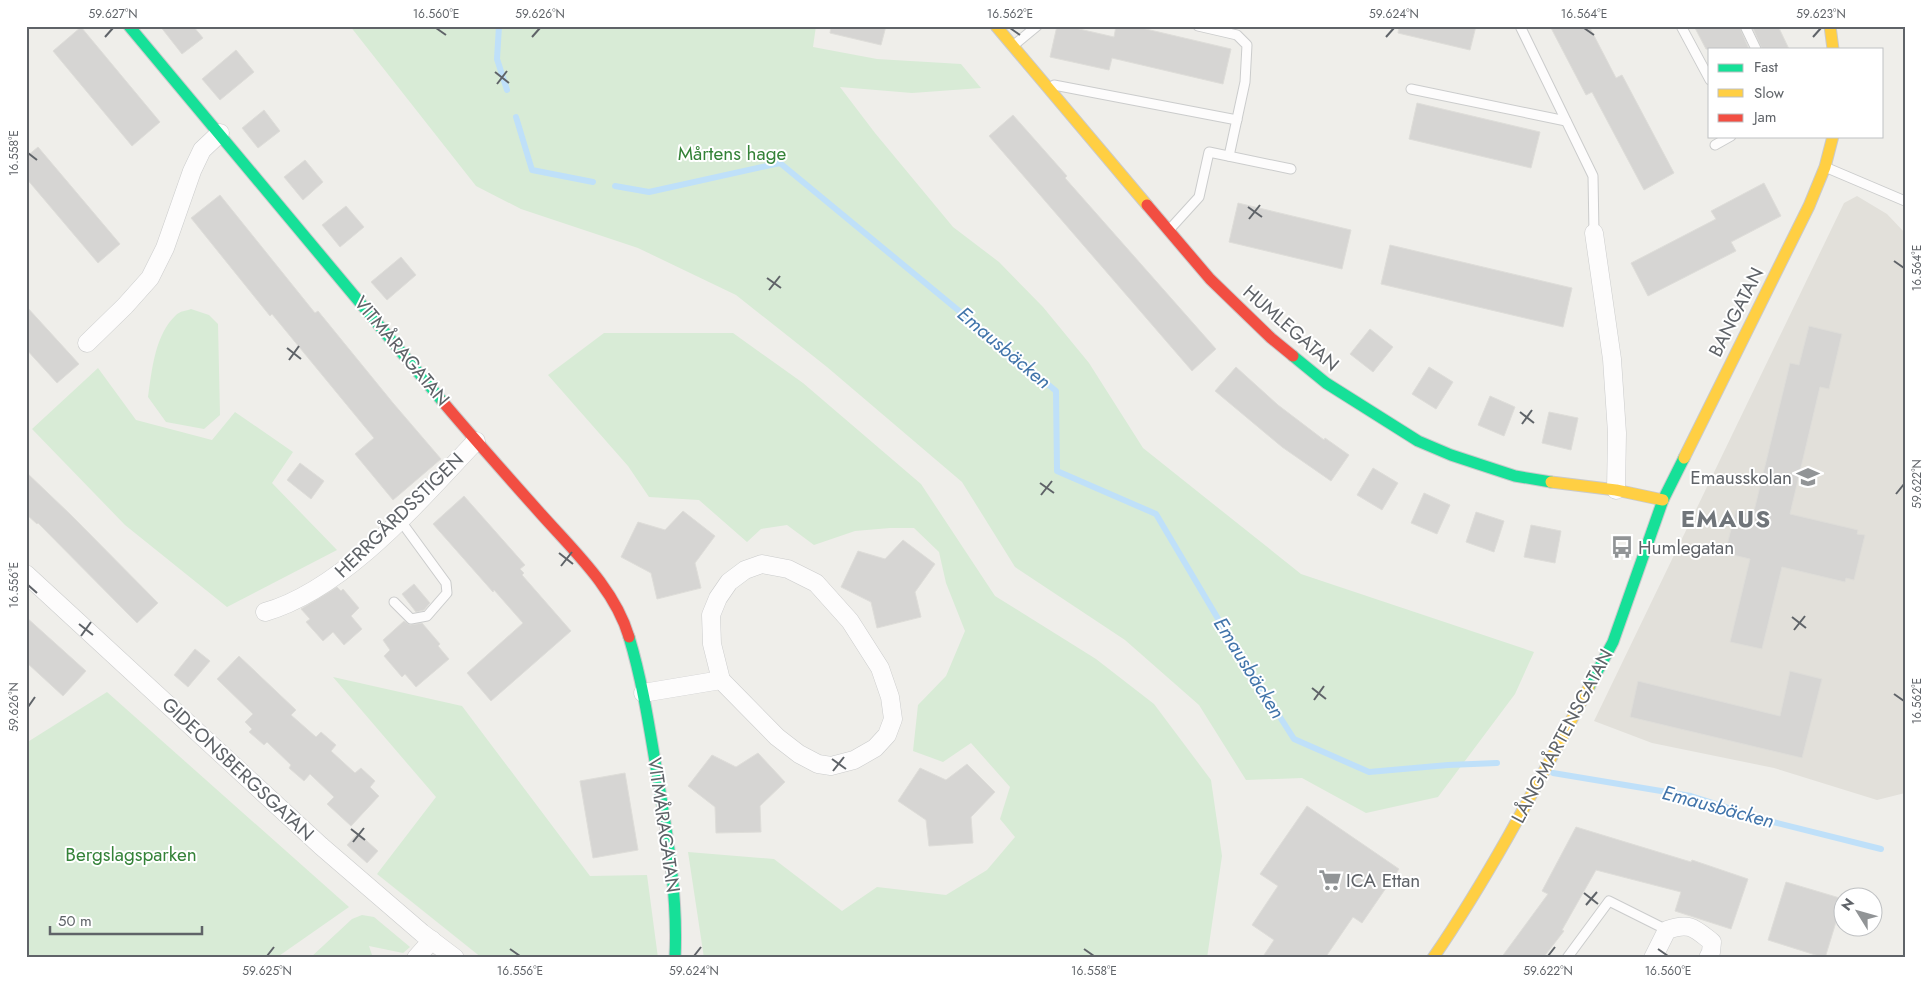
<svg xmlns="http://www.w3.org/2000/svg" width="1931" height="984" viewBox="0 0 1931 984" font-family="Jost,sans-serif">
<rect width="100%" height="100%" fill="#efeeea"/>
<!-- education -->
<path fill="#e2e0da" d="M1857,196L1887,214L1905,233V793L1877,800L1774,768L1652,743L1594,721L1844,203Z"/>
<!-- green -->
<g fill="#d8ebd6">
<path d="M350,26H816L813,47L877,59L961,64L981,88L912,93L840,87L875,133L953,227L999,262L1043,307L1089,363L1143,448L1301,574L1534,652L1515,694L1438,797L1366,813L1302,778L1246,780L1199,705L1125,640L1015,567L962,482L827,367L736,295L638,248L521,209L476,186Z"/>
<path d="M191,309L209,315L218,324L220,415L204,429L166,422L148,397C152,369 155,335 176,315C180,311 186,311 191,309Z"/>
<path d="M604,333H733L803,383L921,484L995,596L1096,659L1154,704L1211,780L1222,856L1207,958H704L688,852L774,859L842,911L877,887L946,895L987,870L1015,837L1000,819L1010,787L971,743L943,762L913,751L918,705L946,676L965,631L946,583L939,552L914,528H890L855,531L814,545L787,525L761,529L747,542L699,500L649,497L628,466L548,375Z"/>
<path d="M98,368L136,420L212,440L235,412L293,452L272,483L337,550L227,607L125,525L32,429Z"/>
<path d="M333,677L462,706L590,876L647,875L658,958H482L377,874L436,797Z"/>
<path d="M107,692L134,716L349,907L276,958H26V743Z"/>
<path d="M362,915L374,917L410,947L403,953L369,946L373,958H310L352,919Z"/>
</g>
<g fill="none" stroke-linecap="round" stroke-linejoin="round">
<!-- stream -->
<g stroke="#bfe0f9" stroke-width="6">
<path d="M499,26L497,59L507,90"/>
<path d="M516,117L532,170L593,182"/>
<path d="M615,186L649,192L780,163L1056,391L1057,471L1156,514L1230,639L1294,739L1369,772L1448,765L1497,763"/>
<path d="M1553,773L1691,796L1773,822L1881,849"/>
</g>
</g>
<!-- building -->
<g fill="#d6d5d3" stroke="#deddd9">
<path d="M160,26H193L203,38L182,54Z"/>
<path d="M831,26H886L881,45L830,33Z"/>
<path d="M1057,26H1066L1114,37L1116,26H1133L1231,49L1223,84L1112,58L1109,70L1050,57Z"/>
<path d="M1399,26H1476L1470,50L1398,33Z"/>
<path d="M1550,26H1589L1616,78L1622,75L1674,173L1644,190L1592,92L1586,95Z"/>
<path d="M1694,26H1739L1749,49H1706Z"/>
<path d="M1752,26H1778L1789,49H1762Z"/>
<path d="M81,27L160,122L132,146L53,51Z"/>
<path d="M236,50L254,72L220,100L202,79Z"/>
<path d="M1417,103L1540,132L1531,168L1409,139Z"/>
<path d="M264,110L280,131L258,148L242,128Z"/>
<path d="M1013,115L1067,176L1065,178L1216,349L1192,371L989,136Z"/>
<path d="M38,147L120,244L98,263L26,178V157Z"/>
<path d="M305,160L323,182L303,200L284,177Z"/>
<path d="M1764,183L1781,216L1731,242L1736,251L1648,296L1631,263L1716,219L1711,211Z"/>
<path d="M220,195L315,313L318,311L393,403L441,459L393,500L355,454L374,438L272,314L270,316L191,218Z"/>
<path d="M1238,203L1351,230L1342,269L1229,242Z"/>
<path d="M346,206L364,227L340,247L322,225Z"/>
<path d="M1390,245L1572,288L1563,327L1381,284Z"/>
<path d="M401,257L416,275L387,300L371,282Z"/>
<path d="M26,306L79,364L57,383L26,349Z"/>
<path d="M1809,326L1842,334L1829,389L1820,387L1790,514L1858,530L1857,534L1865,535L1854,580L1846,578L1845,582L1782,567L1762,649L1730,642L1750,559L1725,553L1736,510L1753,515L1790,363L1799,365Z"/>
<path d="M1370,329L1393,347L1373,372L1350,354Z"/>
<path d="M1236,367L1278,405L1324,440L1325,438L1349,455L1331,481L1282,447L1215,391Z"/>
<path d="M1429,367L1453,382L1436,409L1412,394Z"/>
<path d="M1490,396L1515,407L1504,436L1478,425Z"/>
<path d="M1549,412L1578,418L1571,450L1542,443Z"/>
<path d="M300,463L324,481L311,499L287,480Z"/>
<path d="M1373,468L1398,483L1382,510L1357,495Z"/>
<path d="M26,472L71,515L158,603L137,623L38,523L37,524L26,514Z"/>
<path d="M1424,493L1450,505L1437,534L1411,523Z"/>
<path d="M464,496L525,565L520,569L524,573L522,575L571,631L491,701L467,673L523,623L494,590L493,592L433,524Z"/>
<path d="M683,511L715,536L695,563L701,588L657,599L651,573L621,557L638,522L665,530Z"/>
<path d="M1476,512L1504,521L1494,552L1466,542Z"/>
<path d="M1531,525L1561,531L1555,563L1524,557Z"/>
<path d="M903,540L935,564L915,592L921,617L877,628L871,602L841,587L858,551L885,559Z"/>
<path d="M414,584L430,603L424,610L416,612L402,594Z"/>
<path d="M337,587L341,591L343,589L359,608L351,616L362,629L344,645L333,632L323,641L306,622L310,619L301,609Z"/>
<path d="M26,617L86,671L63,696L26,662Z"/>
<path d="M404,621L410,625L422,623L440,644L438,646L449,659L416,687L405,674L402,677L384,656L390,650L383,640Z"/>
<path d="M195,649L210,661L188,687L174,675Z"/>
<path d="M239,656L296,710L291,715L316,737L321,732L336,745L331,751L355,773L361,768L375,781L370,787L379,796L351,826L327,804L334,797L310,774L304,781L289,768L291,765L267,742L264,745L249,732L252,729L245,722L253,714L217,679Z"/>
<path d="M1790,671L1822,679L1802,758L1630,717L1638,681L1780,716Z"/>
<path d="M758,753L785,782L760,806L761,832L716,833L715,807L688,786L712,755L736,767Z"/>
<path d="M967,764L995,792L971,817L973,843L929,846L926,820L898,801L920,768L946,780Z"/>
<path d="M625,773L638,850L593,858L580,781Z"/>
<path d="M1307,806L1399,869L1362,923L1353,917L1325,958H1262L1274,940L1252,925L1278,886L1260,874Z"/>
<path d="M1576,827L1691,862L1692,860L1748,879L1731,929L1675,911L1681,892L1596,870L1562,930L1564,931L1543,958H1501L1548,894L1542,891Z"/>
<path d="M358,833L378,851L367,863L347,845Z"/>
<path d="M1786,882L1843,899L1825,958L1768,940Z"/>
</g>
<g fill="none" stroke-linecap="round" stroke-linejoin="round">
<defs>
<g id="lane">
<path d="M1198,26L1237,35L1247,45L1245,82L1229,156"/>
<path d="M1520,26L1593,176L1594,233"/>
<path d="M1681,26L1710,80"/>
<path d="M1745,26L1756,49"/>
<path d="M1014,45L1037,26"/>
<path d="M1054,85L1237,120"/>
<path d="M1411,89L1566,121"/>
<path d="M1715,145L1731,136"/>
<path d="M1825,167L1905,201"/>
<path d="M1169,230L1199,197L1209,152L1291,169"/>
<path d="M394,602L411,619L427,616L447,593L446,583L400,520"/>
<path d="M1567,958L1609,901L1667,930"/>
</g>
<g id="street">
<path d="M1594,233L1612,359L1617,433L1616,490"/>
<path d="M87,343L125,306L150,278L165,248L192,171L202,150L220,133"/>
<path d="M762,564L788,569L816,583L850,621L880,668L890,697L893,719L887,735L875,748L854,760L831,766L818,764L799,754L777,737L721,680L712,644L711,615L718,598L729,582L745,570Z"/>
<path d="M26,574L321,846L422,933L455,958"/>
<path d="M265,612C345,589 420,500 476,441"/>
<path d="M643,693L721,680"/>
<path d="M416,958L432,940"/>
<path d="M1653,958L1667,930C1690,922 1694,928 1712,942L1711,952L1708,958"/>
</g>
<g id="fast">
<path d="M129,26L443,402"/>
<path d="M1293,356L1326,383L1418,441L1451,455L1515,476L1551,482"/>
<path d="M629,637C643,683 650,732 658,779C668,839 678,898 675,958"/>
<path d="M1589,687L1613,642L1663,500L1684,458"/>
</g>
<g id="slow">
<path d="M996,26L1147,205"/>
<path d="M1830,26L1833,49"/>
<path d="M1684,458L1809,206L1825,167L1833,136"/>
<path d="M1551,482L1616,490L1663,500"/>
<path d="M1433,958C1492,872 1540,779 1589,687"/>
</g>
<g id="jam">
<path d="M1147,205L1210,279L1271,338L1293,356"/>
<path d="M443,402C475,440 508,477 541,514C574,551 615,589 629,637"/>
</g>
</defs>
<!-- lane casing -->
<use href="#lane" stroke="#cbcccc" stroke-width="11"/>
<!-- street casing -->
<use href="#street" stroke="#cbcccc" stroke-width="19"/>
<!-- fast casing -->
<use href="#fast" stroke="#cacacb" stroke-width="13"/>
<!-- slow casing -->
<use href="#slow" stroke="#cacacb" stroke-width="13"/>
<!-- jam casing -->
<use href="#jam" stroke="#cacacb" stroke-width="13"/>
<!-- lane -->
<use href="#lane" stroke="#fdfcfc" stroke-width="9"/>
<!-- street -->
<use href="#street" stroke="#fdfcfc" stroke-width="18"/>
<!-- fast -->
<use href="#fast" stroke="#16e098" stroke-width="11"/>
<!-- slow -->
<use href="#slow" stroke="#ffcf43" stroke-width="11"/>
<!-- jam -->
<use href="#jam" stroke="#f24e42" stroke-width="11"/>
</g>
<!-- ticks -->
<path fill="none" stroke="#5f6368" stroke-width="2" d="M436,28L446,35M1010,28L1020,35M1584,28L1594,35M105,37L113,28M532,37L540,28M1386,37L1394,28M1813,37L1821,28M495,72L509,83M497,84L507,71M28,153L37,160M1248,207L1262,217M1249,219L1260,205M1894,261L1904,268M767,278L781,288M769,290L780,276M287,348L301,359M289,360L299,346M1520,412L1534,423M1522,424L1532,410M1040,483L1054,493M1896,494L1904,484M1041,495L1052,481M559,553L573,564M561,566L572,552M28,585L37,593M1792,617L1806,628M79,624L93,635M1794,630L1805,616M81,636L91,622M1312,688L1326,699M1894,694L1904,701M1314,700L1324,686M28,707L35,697M832,759L846,769M833,771L844,757M351,829L365,840M353,842L364,828M1584,893L1598,904M1586,905L1597,892M510,949L520,956M1084,949L1094,956M1658,949L1668,956M267,956L274,947M694,956L701,947M1548,956L1555,947"/>
<!-- icons -->
<defs>
<symbol id="school-bare" viewBox="-9 -9 18 18"><path d="M0-5L7-2L0 1L-7-2ZM-4 1L0 2.5L4 1V4Q0 6-4 4Z" fill="#919496" stroke="#fff" stroke-width="2.5" paint-order="stroke"/></symbol>
<symbol id="bus-bare" viewBox="-9 -9 18 18"><path d="M-5-6H5V4H4V6H2V4H-2V6H-4V4H-5ZM-3.5-4V0h7V-4ZM-3.5 1.2v1.5H-2V1.2ZM2 1.2v1.5H3.5V1.2Z" fill="#919496" stroke="#fff" stroke-width="2.5" paint-order="stroke"/></symbol>
<symbol id="supermarket-bare" viewBox="-9 -9 18 18"><path d="M-6-5.5h2.5l.6 2H6L4.5 2H-2.5L-4.4-4H-6ZM-1.5 3.2a1.3 1.3 0 1 0 .1 0ZM3 3.2a1.3 1.3 0 1 0 .1 0Z" fill="#919496" stroke="#fff" stroke-width="2.5" paint-order="stroke"/></symbol>
</defs>
<g fill-rule="evenodd">
<use href="#school-bare" x="1792" y="461" width="32" height="32"/>
<use href="#bus-bare" x="1606" y="531" width="32" height="32"/>
<use href="#supermarket-bare" x="1314" y="864" width="32" height="32"/>
</g>
<g text-anchor="middle" dominant-baseline="central" stroke-width="4" stroke-linejoin="round" paint-order="stroke">
<!-- park labels -->
<g font-size="19" fill="#348238" stroke="#fff">
<text x="732" y="153">Mårtens hage</text>
<text x="131" y="854">Bergslagsparken</text>
</g>
<!-- street labels -->
<g font-size="19" fill="#5f6368" stroke="#fff">
<text transform="translate(1736 312) rotate(-63)">BANGATAN</text>
<text transform="translate(1291 328) rotate(41)">HUMLEGATAN</text>
<text transform="translate(402 351) rotate(50)">VITMÅRAGATAN</text>
<text transform="translate(399 515) rotate(-44)">HERRGÅRDSSTIGEN</text>
<text transform="translate(1562 736) rotate(-62)">LÅNGMÅRTENSGATAN</text>
<text transform="translate(238 769) rotate(43)">GIDEONSBERGSGATAN</text>
<text transform="translate(664 825) rotate(82)">VITMÅRAGATAN</text>
</g>
<!-- poi labels -->
<g font-size="19" fill="#5f6368" stroke="#fff" text-anchor="start">
<text x="1792" y="477" text-anchor="end">Emausskolan</text>
<text x="1638" y="547">Humlegatan</text>
<text x="1346" y="880">ICA Ettan</text>
</g>
<!-- water labels -->
<g font-size="20" font-style="italic" fill="#4174aa" stroke="#fff">
<text transform="translate(1004 348) rotate(40)">Emausbäcken</text>
<text transform="translate(1249 668) rotate(58)">Emausbäcken</text>
<text transform="translate(1718 807) rotate(15)">Emausbäcken</text>
</g>
<!-- district labels -->
<g font-size="24" font-weight="bold" letter-spacing="1" fill="#70757a" stroke="#fff">
<text x="1726" y="518">EMAUS</text>
</g>
</g>
<!-- border -->
<rect width="1931" height="984" fill="none" stroke="#ffffff" stroke-width="55"/>
<!-- legend -->
<rect x="1708" y="48" width="175" height="90" fill="#ffffff" stroke="#bfc1c3"/>
<rect x="1718" y="64" width="25" height="8" fill="#16e098" stroke="#bfc1c3"/>
<text x="1754" y="72" font-size="15" fill="#5f6368">Fast</text>
<rect x="1718" y="89" width="25" height="8" fill="#ffcf43" stroke="#bfc1c3"/>
<text x="1754" y="98" font-size="15" fill="#5f6368">Slow</text>
<rect x="1718" y="114" width="25" height="8" fill="#f24e42" stroke="#bfc1c3"/>
<text x="1754" y="122" font-size="15" fill="#5f6368">Jam</text>
<!-- north arrow -->
<g transform="translate(1858 912) rotate(307)"><circle r="24" fill="#ffffff" stroke="#bfc1c3"/>
<path d="M0-4L9 19L0 12L-9 19Z" fill="#919496"/>
<text y="-8" font-size="14" font-weight="bold" text-anchor="middle" fill="#5f6368">N</text>
</g>
<!-- scale -->
<path d="M50 926v8h152v-8" fill="none" stroke="#5f6368" stroke-width="2.5"/>
<text x="58" y="926" font-size="15" fill="#5f6368" stroke="#ffffff" stroke-width="4" paint-order="stroke">50 m</text>
<rect x="28" y="28" width="1876" height="928" fill="none" stroke="#5f6368" stroke-width="2"/>
<g font-size="12" text-anchor="middle" fill="#5f6368">
<text x="113" y="18">59.627°N</text>
<text x="436" y="18">16.560°E</text>
<text x="540" y="18">59.626°N</text>
<text x="1010" y="18">16.562°E</text>
<text x="1394" y="18">59.624°N</text>
<text x="1584" y="18">16.564°E</text>
<text x="1821" y="18">59.623°N</text>
<text transform="translate(14 153) rotate(-90)" y="4">16.558°E</text>
<text transform="translate(1917 268) rotate(-90)" y="4">16.564°E</text>
<text transform="translate(1917 484) rotate(-90)" y="4">59.622°N</text>
<text transform="translate(14 585) rotate(-90)" y="4">16.556°E</text>
<text transform="translate(1917 701) rotate(-90)" y="4">16.562°E</text>
<text transform="translate(14 707) rotate(-90)" y="4">59.626°N</text>
<text x="267" y="975">59.625°N</text>
<text x="520" y="975">16.556°E</text>
<text x="694" y="975">59.624°N</text>
<text x="1094" y="975">16.558°E</text>
<text x="1548" y="975">59.622°N</text>
<text x="1668" y="975">16.560°E</text>
</g>
</svg>
